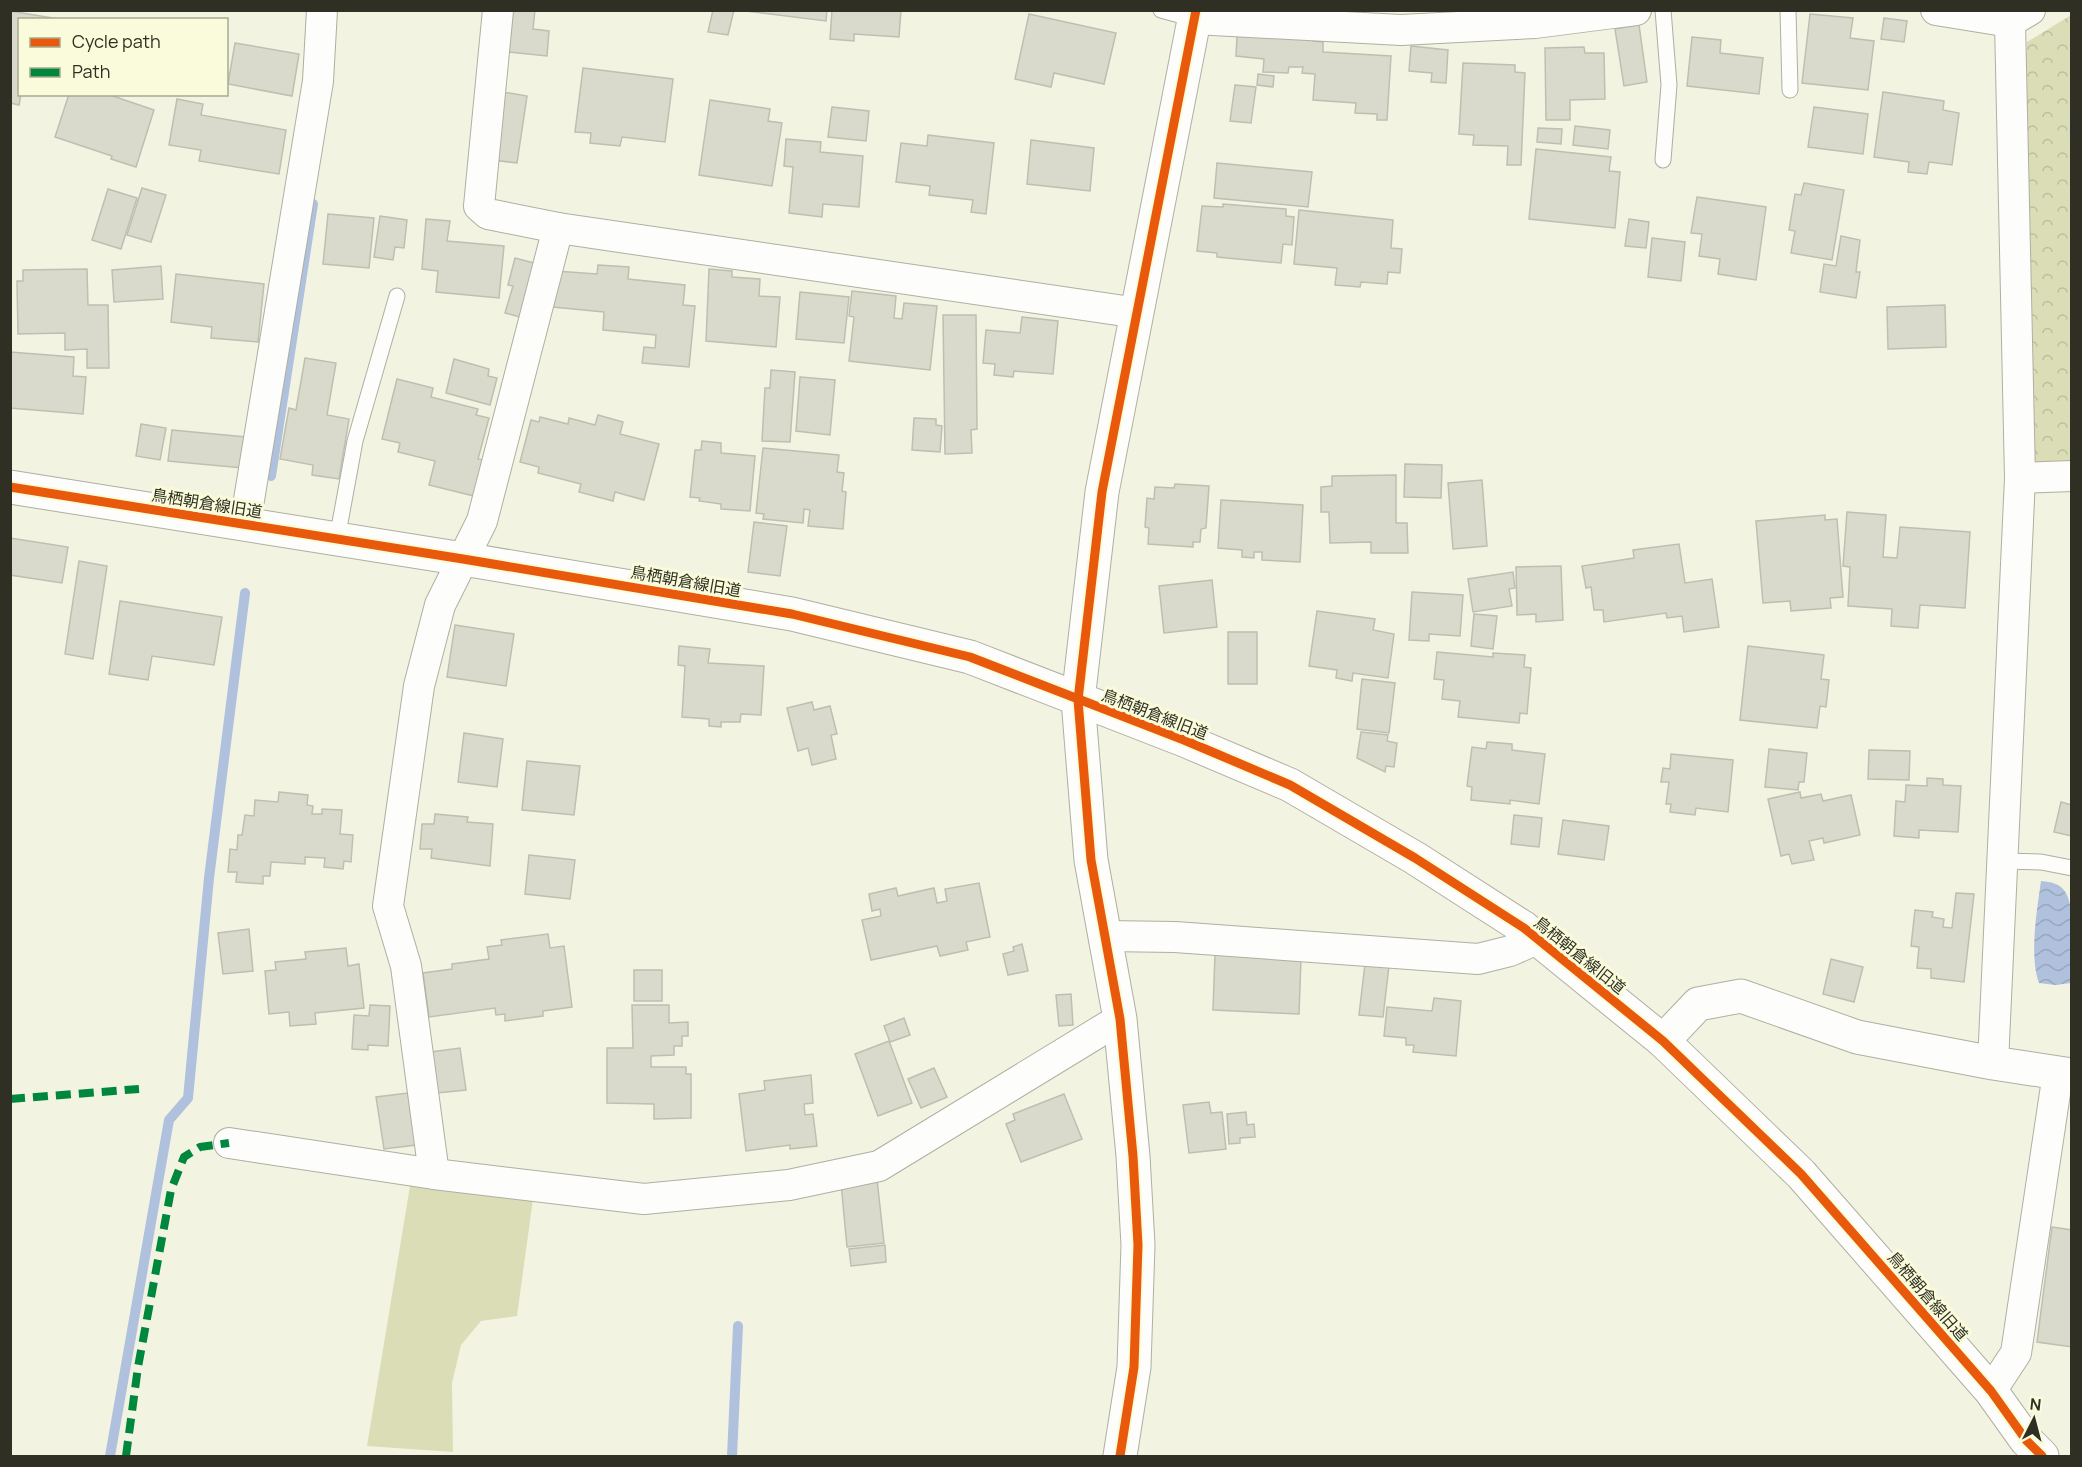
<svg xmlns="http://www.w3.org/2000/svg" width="2082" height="1467" viewBox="0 0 2082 1467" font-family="Manrope,'Noto Sans JP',sans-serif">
<defs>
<pattern id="forest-crowns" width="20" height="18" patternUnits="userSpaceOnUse" patternTransform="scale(1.5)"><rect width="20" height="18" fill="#dbddb7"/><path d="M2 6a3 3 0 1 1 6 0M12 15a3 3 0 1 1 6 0" fill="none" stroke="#bcbe9d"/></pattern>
<pattern id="water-waves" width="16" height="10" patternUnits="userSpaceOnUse" patternTransform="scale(1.5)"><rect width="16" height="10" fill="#b0c1de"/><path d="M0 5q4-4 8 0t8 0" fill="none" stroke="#98a6be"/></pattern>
</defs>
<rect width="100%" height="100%" fill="#f3f3e2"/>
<!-- grass -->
<path fill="#dbddb7" d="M410,1186L533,1199L517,1316L481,1321L461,1345L452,1383L453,1452L367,1446Z"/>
<!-- forest -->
<path fill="url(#forest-crowns)" d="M2071,15V465H2027L2022,118L2027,42Z"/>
<!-- water -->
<path fill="url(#water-waves)" d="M2041,881C2051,882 2060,883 2066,893C2076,911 2072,960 2071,983L2055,985L2039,983C2029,955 2037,910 2041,881Z"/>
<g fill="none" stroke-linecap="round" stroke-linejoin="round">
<!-- stream -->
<g stroke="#b0c1de" stroke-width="10">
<path d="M271,476L313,204"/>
<path d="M110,1456L169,1120L188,1098L209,878L245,593"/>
<path d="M732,1456L738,1326"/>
</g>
</g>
<!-- building -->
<g fill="#dadacc" stroke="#bebfb1" stroke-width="1.5">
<path d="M513,10H535L533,29L549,31L547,56L509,52Z"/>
<path d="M713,10H734L728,35L708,32Z"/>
<path d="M738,10H827L826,21Z"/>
<path d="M832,10H901L899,37L854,34V41L830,39Z"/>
<path d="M10,11L59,19L20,20V94H21L19,105L10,103Z"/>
<path d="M1029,14L1116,33L1104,84L1054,73L1051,87L1015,79Z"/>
<path d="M1810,14L1853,18L1850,38L1874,41L1868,90L1802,83Z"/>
<path d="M1884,18L1907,21L1904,42L1881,39Z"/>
<path d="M1639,25L1647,82L1624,86L1615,29Z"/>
<path d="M1237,36H1314L1313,41L1323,42V52L1391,56L1387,120H1377V114L1355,113L1356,103L1313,100L1315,74L1302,73L1303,67H1289L1288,73L1263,72L1264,59L1236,56Z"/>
<path d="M1692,37L1721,40L1720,53L1763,58L1759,94L1687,86Z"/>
<path d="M235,43L299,54L292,96L228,84Z"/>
<path d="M1411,46L1448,50L1446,83L1431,82L1432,73L1409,71Z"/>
<path d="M1584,47L1585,53H1604L1605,99L1570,100V120H1546L1545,48Z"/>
<path d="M1463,63L1515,65V72L1525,73L1521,165H1507L1508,146L1473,145L1474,135L1459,134Z"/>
<path d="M583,68L673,79L665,142L622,137L620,146L590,143L591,133L575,132Z"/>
<path d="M1258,74L1274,76L1273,87L1257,85Z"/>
<path d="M1235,85L1256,87L1251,123L1230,121Z"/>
<path d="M503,92L527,96L517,163L493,160Z"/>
<path d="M1883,92L1944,101L1943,110L1959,113L1952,165L1929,162L1927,174L1908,172L1909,162L1874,157Z"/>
<path d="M69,94H107L154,110L136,167L111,159L112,156L55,137Z"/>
<path d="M177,99L203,104L201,115L286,130L279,174L199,161L201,150L169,145Z"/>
<path d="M710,100L770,109L768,121L782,123L772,186L699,175Z"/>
<path d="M832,107L869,111L866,141L828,137Z"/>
<path d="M1814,107L1868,114L1863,154L1808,147Z"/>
<path d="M1575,126L1610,130L1608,149L1573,145Z"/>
<path d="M1538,128L1562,129L1561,144L1537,142Z"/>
<path d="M928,135L994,143L986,214L971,212L973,200L929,195L930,186L896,182L901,143L927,146Z"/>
<path d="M786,139L821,142L820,152L863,156L859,207L823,204L822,217L789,213L793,167L784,166Z"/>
<path d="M1031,140L1094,148L1090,191L1027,184Z"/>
<path d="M1536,149L1611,157L1609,171L1620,172L1615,228L1529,219Z"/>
<path d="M1217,163L1312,172L1308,207L1214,198Z"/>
<path d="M1804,183L1844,190L1832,260L1791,253L1795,231L1789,230L1795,194L1801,195Z"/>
<path d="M142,188L166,195L151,242L127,235Z"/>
<path d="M108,189L137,198L121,249L92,240Z"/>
<path d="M1697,197L1766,207L1756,280L1718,274L1720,259L1699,256L1702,234L1691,233Z"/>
<path d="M1223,204L1286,209V216L1294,217L1292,245L1283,244L1281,263L1217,257V253L1197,251L1202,206L1223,207Z"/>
<path d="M1299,210L1393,220L1391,248L1402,249L1400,273L1388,272L1387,284L1361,282L1360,287L1335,285L1337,268L1294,264Z"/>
<path d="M328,214L374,218L369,268L323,264Z"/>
<path d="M380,216L407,220L404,248L395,247L393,260L374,257Z"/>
<path d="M426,219L450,221L447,241L504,246L499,298L436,292L438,271L422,269Z"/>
<path d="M1629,219L1649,222L1646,248L1625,246Z"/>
<path d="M1841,236L1860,240L1856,272H1860L1856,298L1820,292L1824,264L1836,266Z"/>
<path d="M1652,238L1685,242L1681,281L1648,277Z"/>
<path d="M515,258L538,264L524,318L505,313L513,286L508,285Z"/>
<path d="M598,265L629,267L628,279L685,285L683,305L695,306L689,367L642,363L644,347L655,348L656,335L603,330L604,312L553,307L556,271L597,274Z"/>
<path d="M161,266L163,299L114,302L112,270Z"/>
<path d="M87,269L88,305H108L109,368H87V349L65,350V333L18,334L17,281H23V270Z"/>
<path d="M709,269L732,271V277L760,279L759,296L780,297L776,347L706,341Z"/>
<path d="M176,274L264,284L258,342L211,338L212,327L171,322Z"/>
<path d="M852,291L896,296L894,318L902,319L904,303L937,306L930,370L849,361L854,317L849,316Z"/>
<path d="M800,292L849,297L844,343L796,339Z"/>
<path d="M1945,305L1946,347L1888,349L1887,307Z"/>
<path d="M943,315H976L977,429L971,430L972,453L945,454Z"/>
<path d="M1022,317L1058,321L1053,374L1014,371L1013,377L994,375L995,364L983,363L986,330L1020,333Z"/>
<path d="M10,352L74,357L73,376L86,377L83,414L10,408Z"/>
<path d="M305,358L336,363L327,415L349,419L339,479L312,475L313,465L280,459L289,408L296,410Z"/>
<path d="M454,359L489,369L488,376L497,378L490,405L446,393Z"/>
<path d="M771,370L795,372L790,442L762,441L765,388H770Z"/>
<path d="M800,377L835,380L830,435L796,431Z"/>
<path d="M397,379L433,388L431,397L478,409L476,415L489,418L478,459L488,461L478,497L429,485L435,461L398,452L400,443L382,439Z"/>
<path d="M598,415L623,422L620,434L659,444L644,500L615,492L613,501L579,492L581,484L538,473L539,467L520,462L531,420L539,422L540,417L568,424L569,418L595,425Z"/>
<path d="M914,418L936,419V425L942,426L940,452L912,450Z"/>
<path d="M141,424L166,428L160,460L136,456Z"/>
<path d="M172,430L246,437L243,468L168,461Z"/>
<path d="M702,441L721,443V453L755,456L750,511L721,509V504L699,501L700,498L690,497L695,450H701Z"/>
<path d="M763,448L839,455L837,472L844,473L842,491L846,492L843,529L808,526L810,510L804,509L803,523L763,519L764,514L756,513Z"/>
<path d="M1405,464L1442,465L1441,498L1404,497Z"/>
<path d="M1396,475V523H1407L1408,553H1371V542L1330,543L1329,512H1321V487L1332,486V476Z"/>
<path d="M1482,480L1487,546L1453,549L1448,483Z"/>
<path d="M1175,484L1209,486L1206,528L1201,529L1200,542H1193V547L1148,544L1149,528L1145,527L1147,498L1154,499L1155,487L1174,488Z"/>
<path d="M1221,500L1303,505L1300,562L1262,560V552H1254V558L1242,557V550L1218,548Z"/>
<path d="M1847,512L1886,515L1883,557L1897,558L1900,527L1970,532L1965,608L1920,605L1918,628L1891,626L1892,609L1848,606L1850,567L1843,566Z"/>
<path d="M1825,515V520L1837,519L1843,597L1830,598L1831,608L1791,611L1790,601L1763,603L1756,521Z"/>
<path d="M754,522L787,526L780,576L748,572Z"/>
<path d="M10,538L68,547L62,583L10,575Z"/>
<path d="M1679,544L1685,583L1712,579L1719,627L1684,632L1682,616L1667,618L1666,613L1604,622L1603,610H1594L1591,587L1586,588L1582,566L1634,558L1633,550Z"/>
<path d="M79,561L107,566L93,659L65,654Z"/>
<path d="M1561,566L1563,620L1536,622V614L1517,615L1516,567Z"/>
<path d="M1513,572L1515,588L1509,589L1512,606L1473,612L1468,579Z"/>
<path d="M1212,580L1217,627L1164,633L1159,586Z"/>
<path d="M1412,592L1463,595L1460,636L1429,634V641L1409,640Z"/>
<path d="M120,601L222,617L214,665L152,656L148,680L109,674Z"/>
<path d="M1317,611L1375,619L1373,630L1394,634L1388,678L1353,673L1352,681L1336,678L1337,670L1309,666Z"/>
<path d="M1474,614L1497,616L1493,649L1471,646Z"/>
<path d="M455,625L514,634L506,686L447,677Z"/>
<rect x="1228" y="632" width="29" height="52"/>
<path d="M679,646L710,649L708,663L764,666L761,715L741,714L740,722H721V727L709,726V719L682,717L685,666L678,665Z"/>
<path d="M1748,646L1824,655L1821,679L1829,680L1826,707L1820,706L1817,728L1740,720Z"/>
<path d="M1437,652L1493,657V653L1525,655L1524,667L1531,668L1527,714L1520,713L1519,723L1458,717L1460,701L1442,699L1444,680L1434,679Z"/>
<path d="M1362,679L1395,683L1389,733L1357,729Z"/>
<path d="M812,702L814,710L830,706L837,734L831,735L836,759L812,765L808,748L798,751L787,708Z"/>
<path d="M1361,732L1388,735L1387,741L1397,743L1394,767L1386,766L1385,772L1357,758Z"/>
<path d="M464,733L503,739L497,787L458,782Z"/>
<path d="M1487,742L1512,744V750L1545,754L1539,804L1510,800V804L1471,800L1472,787L1467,786L1472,747L1486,749Z"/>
<path d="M1769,749L1807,753L1804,782H1799L1798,790L1765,787Z"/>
<path d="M1869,750L1910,751L1909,780L1868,779Z"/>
<path d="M1671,754L1733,760L1728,812L1696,808L1695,815L1670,812L1671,804H1666L1669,782H1661L1663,768L1670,769Z"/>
<path d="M527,761L580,766L574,815L522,810Z"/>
<path d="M1927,778L1943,779V785L1961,786L1958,832L1919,830V838L1894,836L1896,801L1905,802L1906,785L1927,786Z"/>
<path d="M279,792L308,795L307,805L313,806L312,814H322V809L342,810L340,834L353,835L351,862L344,861L343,869L324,867L325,858L305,857V864L271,862L270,876H263V884L236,882L237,872H228L230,849L237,850L238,835H242L245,815L254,816L255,800L278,802Z"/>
<path d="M1800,792L1801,798L1821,794L1823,801L1851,795L1860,835L1824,843L1823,838L1809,841L1814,860L1792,864L1789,854L1781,856L1768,799Z"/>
<path d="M2061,802L2072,805V836L2054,832Z"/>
<path d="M435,814L468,817L467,822L493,824L490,866L431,858L432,849H420L422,824H434Z"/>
<path d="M1514,815L1542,818L1539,847L1511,844Z"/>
<path d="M1563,820L1609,826L1604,860L1558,854Z"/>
<path d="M529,855L575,860L570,899L525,894Z"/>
<path d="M979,883L990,937L966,942L968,950L940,956L937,946L871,960L862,920L881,916L880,909L872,911L869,894L896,888L898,896L934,888L937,903L947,901L945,889Z"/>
<path d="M1956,893L1974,894L1964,982L1931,978V969L1917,968L1919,947L1911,946L1915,910L1933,912L1932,917L1944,919L1943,927L1952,928Z"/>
<path d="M249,929L253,971L223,974L218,933Z"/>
<path d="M548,934L550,948L564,946L572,1007L543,1011V1016L505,1021V1014L496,1015L495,1008L429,1017L423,973L452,969V964L489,959L487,947L502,945L501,940Z"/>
<path d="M1022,944L1028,971L1008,975L1003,954L1014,951L1013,947Z"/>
<path d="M346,948L348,966L359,964L364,1008L315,1013L316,1024L290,1026L289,1012L269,1014L265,971L276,970L275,962L306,959L305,952Z"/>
<path d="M1215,954L1301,959L1299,1014L1213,1010Z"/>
<path d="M1831,959L1863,967L1854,1002L1823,994Z"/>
<path d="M1365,964L1389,966L1383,1017L1359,1015Z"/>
<rect x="634" y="970" width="28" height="31"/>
<path d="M1071,994L1073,1025L1059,1026L1056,995Z"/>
<path d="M1434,998L1461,1001L1456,1056L1413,1052L1414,1045H1406V1038L1384,1036L1387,1007L1432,1011Z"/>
<path d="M370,1005L390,1006L388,1046L368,1045V1050L352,1049L354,1015L369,1016Z"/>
<path d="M632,1005H669V1023L688,1022V1036H682V1046H674V1055L651,1056V1067H686V1074H691V1118L654,1119V1104L607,1103V1048H633Z"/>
<path d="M904,1018L910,1035L890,1042L884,1026Z"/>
<path d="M889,1041L912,1103L878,1116L855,1054Z"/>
<path d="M460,1048L466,1090L437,1093L431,1052Z"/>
<path d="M934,1068L947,1097L921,1108L908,1079Z"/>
<path d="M811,1075L813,1103L804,1104L805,1115L813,1114L817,1146L790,1149V1145L746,1151L739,1094L765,1090L764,1081Z"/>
<path d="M408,1093L416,1145L384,1149L376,1097Z"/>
<path d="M1064,1094L1082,1139L1021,1162L1006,1124L1015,1120L1013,1114Z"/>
<path d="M1209,1102L1211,1113L1222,1112L1226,1149L1189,1153L1183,1105Z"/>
<path d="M1246,1112L1247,1125L1254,1124L1255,1137L1240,1138V1143L1229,1144L1227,1114Z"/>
<path d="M877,1179L884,1243L847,1247L841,1183Z"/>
<path d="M2052,1227L2072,1230V1347L2037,1342Z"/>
<path d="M885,1245L886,1262L851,1266L849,1249Z"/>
</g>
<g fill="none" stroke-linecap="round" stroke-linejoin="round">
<defs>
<g id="lane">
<path d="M1161,10L1194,19"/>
<path d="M1663,10L1669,85L1663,160"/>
<path d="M1788,10L1790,90"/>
<path d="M337,539L355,441L397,296"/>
<path d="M2002,861L2041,862L2072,868"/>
</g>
<g id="street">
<path d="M498,10L479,206L488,214L558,228L1138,313"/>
<path d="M1936,10L2010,22L2030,10"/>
<path d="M1194,19L1401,30L1535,23L1636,10"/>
<path d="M2020,478L2072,476"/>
<path d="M245,524L318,81L322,10"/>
<path d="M1105,936L1175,937L1478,959L1510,951L1537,939"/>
<path d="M1993,1063L2020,478L2010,22"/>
<path d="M229,1143L434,1174L644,1199L789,1185L879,1166L1120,1019"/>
<path d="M434,1174L406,966L388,906L419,686L440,605L482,521L558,228"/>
<path d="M1991,1391L2016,1353L2058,1073"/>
</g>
<g id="secondary">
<path d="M10,487L463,559L792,614L970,657L1184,740L1290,785L1415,858L1524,928L1663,1041L1801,1174L1991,1391L2026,1440L2042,1456"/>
<path d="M1663,1041L1698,1004L1741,996L1857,1037L1993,1063L2072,1075"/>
<path d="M1120,1456L1134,1367L1138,1245L1133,1156L1120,1019L1091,860L1078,700L1102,492L1196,10"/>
</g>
</defs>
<!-- lane casing -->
<use href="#lane" stroke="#afafa2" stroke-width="17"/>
<!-- street casing -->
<use href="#street" stroke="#afafa2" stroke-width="32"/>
<!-- secondary casing -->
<use href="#secondary" stroke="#afafa2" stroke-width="35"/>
<!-- path -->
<path stroke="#d8d8d3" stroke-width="4" stroke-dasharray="3 3" stroke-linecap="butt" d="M2072,103L2069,131L2072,144"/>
<!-- lane -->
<use href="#lane" stroke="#fdfdfb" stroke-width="15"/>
<!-- street -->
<use href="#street" stroke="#fdfdfb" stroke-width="30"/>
<!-- secondary -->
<use href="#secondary" stroke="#fdfdfb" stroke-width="33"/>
<!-- quiet -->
<g stroke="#00873e" stroke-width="8" stroke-dasharray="15 8" stroke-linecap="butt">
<path d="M10,1099L139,1089"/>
<path d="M126,1456L138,1367L171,1190L184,1157L200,1147L229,1143"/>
</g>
<defs>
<g id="cycleway">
<path d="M10,487L463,559L792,614L970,657L1184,740L1290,785L1415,858L1524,928L1663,1041L1801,1174L1991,1391L2026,1440L2042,1456"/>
<path d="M1120,1456L1134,1367L1138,1245L1133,1156L1120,1019L1091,860L1078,700L1102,492L1196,10"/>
</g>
</defs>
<!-- cycleway casing -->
<use href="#cycleway" stroke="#f9fbda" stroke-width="13"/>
<!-- cycleway -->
<use href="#cycleway" stroke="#e8590c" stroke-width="9"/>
</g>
<g text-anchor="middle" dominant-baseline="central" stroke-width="6" stroke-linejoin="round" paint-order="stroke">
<!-- street labels -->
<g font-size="16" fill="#2f3023" stroke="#f9fbda">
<text transform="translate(207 503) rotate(9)">鳥栖朝倉線旧道</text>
<text transform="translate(686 581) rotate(10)">鳥栖朝倉線旧道</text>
<text transform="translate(1155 714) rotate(21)">鳥栖朝倉線旧道</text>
<text transform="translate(1580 955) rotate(39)">鳥栖朝倉線旧道</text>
<text transform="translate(1928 1296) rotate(49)">鳥栖朝倉線旧道</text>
</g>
</g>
<!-- border -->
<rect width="2082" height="1467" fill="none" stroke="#2f3023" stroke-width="24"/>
<!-- legend -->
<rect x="18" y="18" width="210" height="78" fill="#f9fbda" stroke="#a8aa91" stroke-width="1.5"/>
<rect x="30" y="38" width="30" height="9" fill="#e8590c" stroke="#a8aa91" stroke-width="1.5"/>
<text x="72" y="48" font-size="18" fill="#2f3023">Cycle path</text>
<rect x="30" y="68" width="30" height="9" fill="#00873e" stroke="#a8aa91" stroke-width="1.5"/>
<text x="72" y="78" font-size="18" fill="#2f3023">Path</text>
<!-- north arrow -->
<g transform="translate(2034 1419) rotate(6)" stroke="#f9fbda" stroke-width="4.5" paint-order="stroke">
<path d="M0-4.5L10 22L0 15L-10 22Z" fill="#2f3023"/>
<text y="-9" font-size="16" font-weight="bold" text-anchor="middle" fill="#2f3023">N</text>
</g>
</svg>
